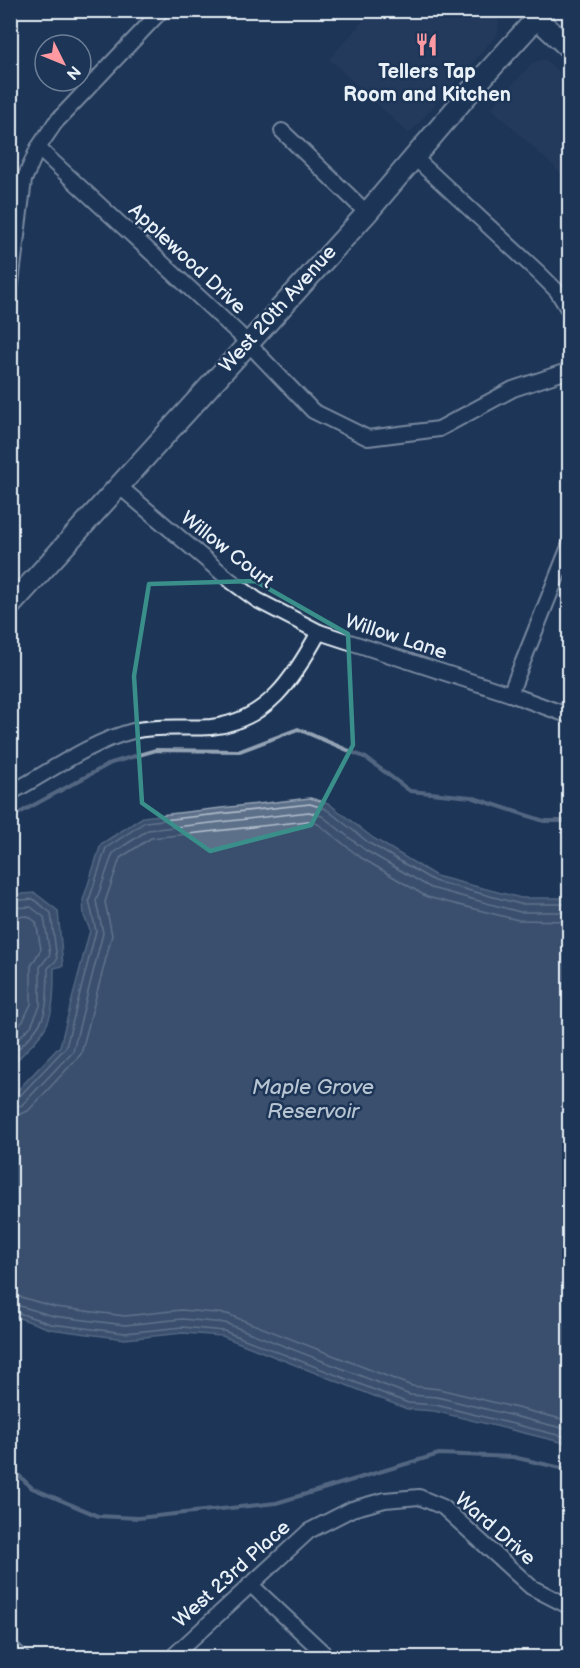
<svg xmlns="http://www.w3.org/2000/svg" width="580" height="1668" viewBox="0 0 580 1668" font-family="'Balsamiq Sans',sans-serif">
<rect width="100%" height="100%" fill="#1d3557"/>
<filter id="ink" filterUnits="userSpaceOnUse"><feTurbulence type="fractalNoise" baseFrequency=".0167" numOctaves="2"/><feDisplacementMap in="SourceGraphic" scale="12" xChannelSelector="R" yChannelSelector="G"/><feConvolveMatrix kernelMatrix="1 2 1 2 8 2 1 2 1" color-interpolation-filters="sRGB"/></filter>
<g filter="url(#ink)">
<!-- built -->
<g fill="#2a4162">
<path d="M372,11H490L499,20L498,34L409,134L329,59Z"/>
<path d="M545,59L569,81V181L491,108L533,62Z"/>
</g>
<!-- water -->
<g fill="#5d7089" stroke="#95a4b5" stroke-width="1.5">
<path d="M310,798L328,803L373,838L436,876L521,898H569V1444L434,1411L407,1409L222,1336L183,1333L125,1339L50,1329L11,1315V1097L60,1046L90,930L84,916L83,900L101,844L143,817Z"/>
<path d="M35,893L58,911L63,966L54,968C54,1025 50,1027 11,1066V895Z"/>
</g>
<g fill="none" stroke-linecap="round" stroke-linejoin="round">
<!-- shore -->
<g stroke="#b0bdcc" stroke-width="1.5">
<path d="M10,901L33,899L51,913L57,960L48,968C47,1019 47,1021 10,1057"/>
<path d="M10,908L31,907L44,917L50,954L40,967V1006L31,1026L10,1047"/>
<path d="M10,917L28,916L36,922L41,949L31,966V1004L23,1021L10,1034"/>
<path d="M10,1101L17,1099L66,1047L96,931L89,900L106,848L145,822L310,804L326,809L369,843L434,881L520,904H570"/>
<path d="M10,1109L22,1105L73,1051L103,933L96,901L113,853L148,830L309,812L322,816L365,850L431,888L520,912H570"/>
<path d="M10,1118L28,1111L81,1054L112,935L105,902L120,858L151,838L308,821L318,824L360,857L427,897L518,920L570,921"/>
<path d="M10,1294L55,1307L125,1316L181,1310L227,1314L412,1386L439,1389L570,1421"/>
<path d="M10,1303L53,1316L125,1325L182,1319L225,1323L410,1395L437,1397L570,1430"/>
<path d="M10,1310L51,1324L125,1333L182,1327L224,1331L408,1403L436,1405L570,1438"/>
</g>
<!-- stream -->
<g stroke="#95a4b5" stroke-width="4">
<path d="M10,818L111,763L156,750L240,751L298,729L366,758L410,791L471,797L544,821H570"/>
<path d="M10,1467L32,1488L98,1516L138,1518L276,1503L439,1454L513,1457L570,1470"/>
</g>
<defs>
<g id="street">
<path d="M282,131L367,213"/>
<path d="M38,148L238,333L313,411L368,438L439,429L513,389L570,370"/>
<path d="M415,158L539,273L557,291L570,312"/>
<path d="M10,291L24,180L38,148L55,123L162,10"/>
<path d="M120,487L231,581L257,600L319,632L510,694L570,716"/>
<path d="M510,694L570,544"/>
<path d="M10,793C49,772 90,742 133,731C159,725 185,729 211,727C267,721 294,678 319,632"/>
<path d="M250,1584L329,1658"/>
<path d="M10,1647L22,1658"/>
<path d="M171,1658L309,1531L352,1509L385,1500L419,1497L443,1507L531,1587L570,1607"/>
</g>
<g id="secondary">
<path d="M528,10L570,49"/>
<path d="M10,606L367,213L475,86L544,10"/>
</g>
</defs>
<!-- street casing -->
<use href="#street" stroke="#e8f1f8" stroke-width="18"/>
<!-- secondary casing -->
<use href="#secondary" stroke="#e8f1f8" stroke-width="24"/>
<!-- street -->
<use href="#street" stroke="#1d3557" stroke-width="14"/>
<!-- secondary -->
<use href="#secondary" stroke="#1d3557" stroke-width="20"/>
</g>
</g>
<!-- marked area -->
<path d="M0 0H580V1668H0ZM255,581L348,634L353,745L311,825L210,851L142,803L134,676L149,584Z" fill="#1d3557" fill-opacity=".55" fill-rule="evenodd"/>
<path fill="none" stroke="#3a8f8a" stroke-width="4.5" stroke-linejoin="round" d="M255,581L348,634L353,745L311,825L210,851L142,803L134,676L149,584Z"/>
<!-- icons -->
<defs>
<symbol id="restaurant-bare" viewBox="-9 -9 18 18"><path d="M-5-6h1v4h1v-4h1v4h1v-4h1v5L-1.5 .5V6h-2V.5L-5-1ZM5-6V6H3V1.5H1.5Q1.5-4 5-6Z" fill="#ff9aa2" stroke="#1d3557" stroke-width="2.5" paint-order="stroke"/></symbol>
</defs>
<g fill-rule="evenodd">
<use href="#restaurant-bare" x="410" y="28" width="33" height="33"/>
</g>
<g text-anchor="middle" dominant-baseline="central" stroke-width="5" stroke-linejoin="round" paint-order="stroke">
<!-- poi labels -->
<g font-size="20" font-weight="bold" fill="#e8f1f8" stroke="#1d3557">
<text x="427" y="72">Tellers Tap<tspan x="427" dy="23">Room and Kitchen</tspan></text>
</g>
<!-- street labels -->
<g font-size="20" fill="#e8f1f8" stroke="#1d3557">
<text transform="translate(187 259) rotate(43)">Applewood Drive</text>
<text transform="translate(278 309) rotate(-48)">West 20th Avenue</text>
<text transform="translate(227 550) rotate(38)">Willow Court</text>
<text transform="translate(396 637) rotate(18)">Willow Lane</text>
<text transform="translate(495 1529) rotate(41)">Ward Drive</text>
<text transform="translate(232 1574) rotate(-42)">West 23rd Place</text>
</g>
<!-- water labels -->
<g font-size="21" font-style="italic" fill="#b7c4d1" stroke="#1d3557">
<text x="313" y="1087">Maple Grove<tspan x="313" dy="24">Reservoir</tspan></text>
</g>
</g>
<!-- margin -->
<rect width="580" height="1668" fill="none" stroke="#1d3557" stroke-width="36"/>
<rect x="18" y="18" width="544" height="1632" fill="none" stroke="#e8f1f8" stroke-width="2" filter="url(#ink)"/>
<!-- north arrow -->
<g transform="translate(63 63) rotate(133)"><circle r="28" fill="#1d3557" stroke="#6e8097" stroke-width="1.5"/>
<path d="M0-4.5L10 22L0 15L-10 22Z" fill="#ff9aa2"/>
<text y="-9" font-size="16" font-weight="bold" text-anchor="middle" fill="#e8f1f8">N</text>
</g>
</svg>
